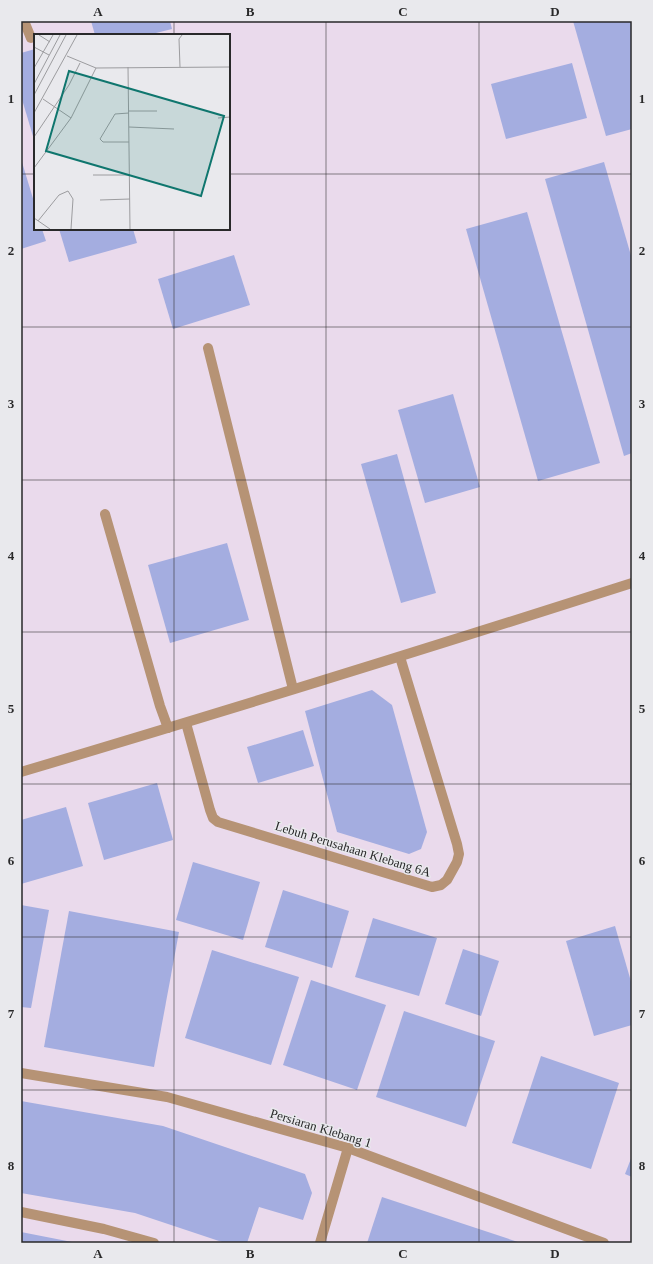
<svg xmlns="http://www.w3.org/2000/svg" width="653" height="1264" viewBox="0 0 653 1264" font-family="'Times New Roman',serif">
<rect width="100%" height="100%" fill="#e9e9ed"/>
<!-- industrial -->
<path fill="#eadaec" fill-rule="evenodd" d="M21,21H632V1243H21ZM35,35H229V229H35Z"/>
<!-- building -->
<g fill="#a4ade0">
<path d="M91,21H170L172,29L148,35H95Z"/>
<path d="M573,21H632V129L606,136Z"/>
<path d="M35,49V143L21,96V53Z"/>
<path d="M572,63L587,118L506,139L491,84Z"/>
<path d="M21,159L35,205V229H42L46,241L21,249Z"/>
<path d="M604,162L632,259V453L624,456L545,179Z"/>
<path d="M527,212L600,463L538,481L466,229Z"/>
<path d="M59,229H133L137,243L69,262Z"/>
<path d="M234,255L250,305L173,329L158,279Z"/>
<path d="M453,394L480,487L425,503L398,410Z"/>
<path d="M397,454L436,593L401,603L361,464Z"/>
<path d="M227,543L249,620L170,643L148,565Z"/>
<path d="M372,690L392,705L427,832L421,849L409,854L337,832L305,711Z"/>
<path d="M303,730L314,766L258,783L247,747Z"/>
<path d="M157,783L173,840L104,860L88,803Z"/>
<path d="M66,807L83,866L21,884V820Z"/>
<path d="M193,862L260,882L243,940L176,920Z"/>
<path d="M283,890L349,911L332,968L265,947Z"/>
<path d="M21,905L49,910L31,1008L21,1007Z"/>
<path d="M69,911L179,932L154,1067L44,1047Z"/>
<path d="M373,918L437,938L419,996L355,977Z"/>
<path d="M615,926L632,985V1025L594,1036L566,941Z"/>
<path d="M463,949L499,961L481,1016L445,1004Z"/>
<path d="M212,950L299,977L271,1065L185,1038Z"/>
<path d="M311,980L386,1005L357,1090L283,1065Z"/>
<path d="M404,1011L495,1041L466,1127L376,1097Z"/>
<path d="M541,1056L619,1083L591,1169L512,1143Z"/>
<path d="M21,1101L163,1126L305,1174L312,1193L303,1220L259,1207L247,1243H225L135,1213L21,1193Z"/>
<path d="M632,1156V1177L625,1174Z"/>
<path d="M382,1197L521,1243H367Z"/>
<path d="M21,1232L72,1242V1243H21Z"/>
</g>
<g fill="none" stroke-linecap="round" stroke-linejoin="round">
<!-- minor -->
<g stroke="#b69375" stroke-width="10">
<path d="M24,21L31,38"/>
<path d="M208,348L293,689"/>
<path d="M105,514L160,706L168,728"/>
<path d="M186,723L210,810L213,818L218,822L432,887L441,885L447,880L457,862L459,854L457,844L400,657"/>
<path d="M21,772C226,711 429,648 632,583"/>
<path d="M21,1073L167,1097L348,1148L604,1243"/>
<path d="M21,1212L104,1229L154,1243"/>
<path d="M320,1243L348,1148"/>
</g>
</g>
<!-- grid -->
<path fill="none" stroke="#29292a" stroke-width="1" stroke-opacity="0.55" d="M174,21V35M326,21V1243M479,21V1243M21,174H35M229,174H632M174,229V1243M21,327H632M21,480H632M21,632H632M21,784H632M21,937H632M21,1090H632"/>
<g text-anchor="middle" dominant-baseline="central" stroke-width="3" stroke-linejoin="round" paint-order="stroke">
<!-- street labels -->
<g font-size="13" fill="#29292a" stroke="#e9e9ed">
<text transform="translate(353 849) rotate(17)">Lebuh Perusahaan Klebang 6A</text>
<text transform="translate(321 1128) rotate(17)">Persiaran Klebang 1</text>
</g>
</g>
<!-- overview -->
<g transform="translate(34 34)">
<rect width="196" height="196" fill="#e9e9ed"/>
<path fill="none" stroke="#9c9c9f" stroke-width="1" d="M5,1L16,8M0,13L15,21M33,22L62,34L196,33M94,33L96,195M146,33L145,5L148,1M0,34L19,1M0,50L26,1M0,61L32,1M9,65L37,84M94,77H123M0,79L43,1M95,79L81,80L66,105L69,108H95M184,84L196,83M95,93L140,95M0,103L35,51L46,29M0,134L37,84L62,34M59,141H96M66,166L96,165M0,184L16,195M4,187L25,161L34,157L39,165L37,195"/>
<path fill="#0f766e" fill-opacity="0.15" stroke="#0f766e" stroke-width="2" d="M35,37L190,82L167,162L12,117Z"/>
<rect width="196" height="196" fill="none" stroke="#29292a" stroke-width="2"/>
</g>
<!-- border -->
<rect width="653" height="1264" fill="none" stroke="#e9e9ed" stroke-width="44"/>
<rect x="22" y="22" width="609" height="1220" fill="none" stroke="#29292a" stroke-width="1.5"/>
<g font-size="13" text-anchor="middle" font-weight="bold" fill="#29292a">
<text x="98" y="16">A</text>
<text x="250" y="16">B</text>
<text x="403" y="16">C</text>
<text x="555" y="16">D</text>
<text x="11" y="103">1</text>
<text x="642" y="103">1</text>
<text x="11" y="255">2</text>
<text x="642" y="255">2</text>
<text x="11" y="408">3</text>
<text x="642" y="408">3</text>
<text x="11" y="560">4</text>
<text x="642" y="560">4</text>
<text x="11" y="713">5</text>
<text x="642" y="713">5</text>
<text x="11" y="865">6</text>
<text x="642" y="865">6</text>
<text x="11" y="1018">7</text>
<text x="642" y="1018">7</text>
<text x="11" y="1170">8</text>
<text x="642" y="1170">8</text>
<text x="98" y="1258">A</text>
<text x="250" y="1258">B</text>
<text x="403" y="1258">C</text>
<text x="555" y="1258">D</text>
</g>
</svg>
